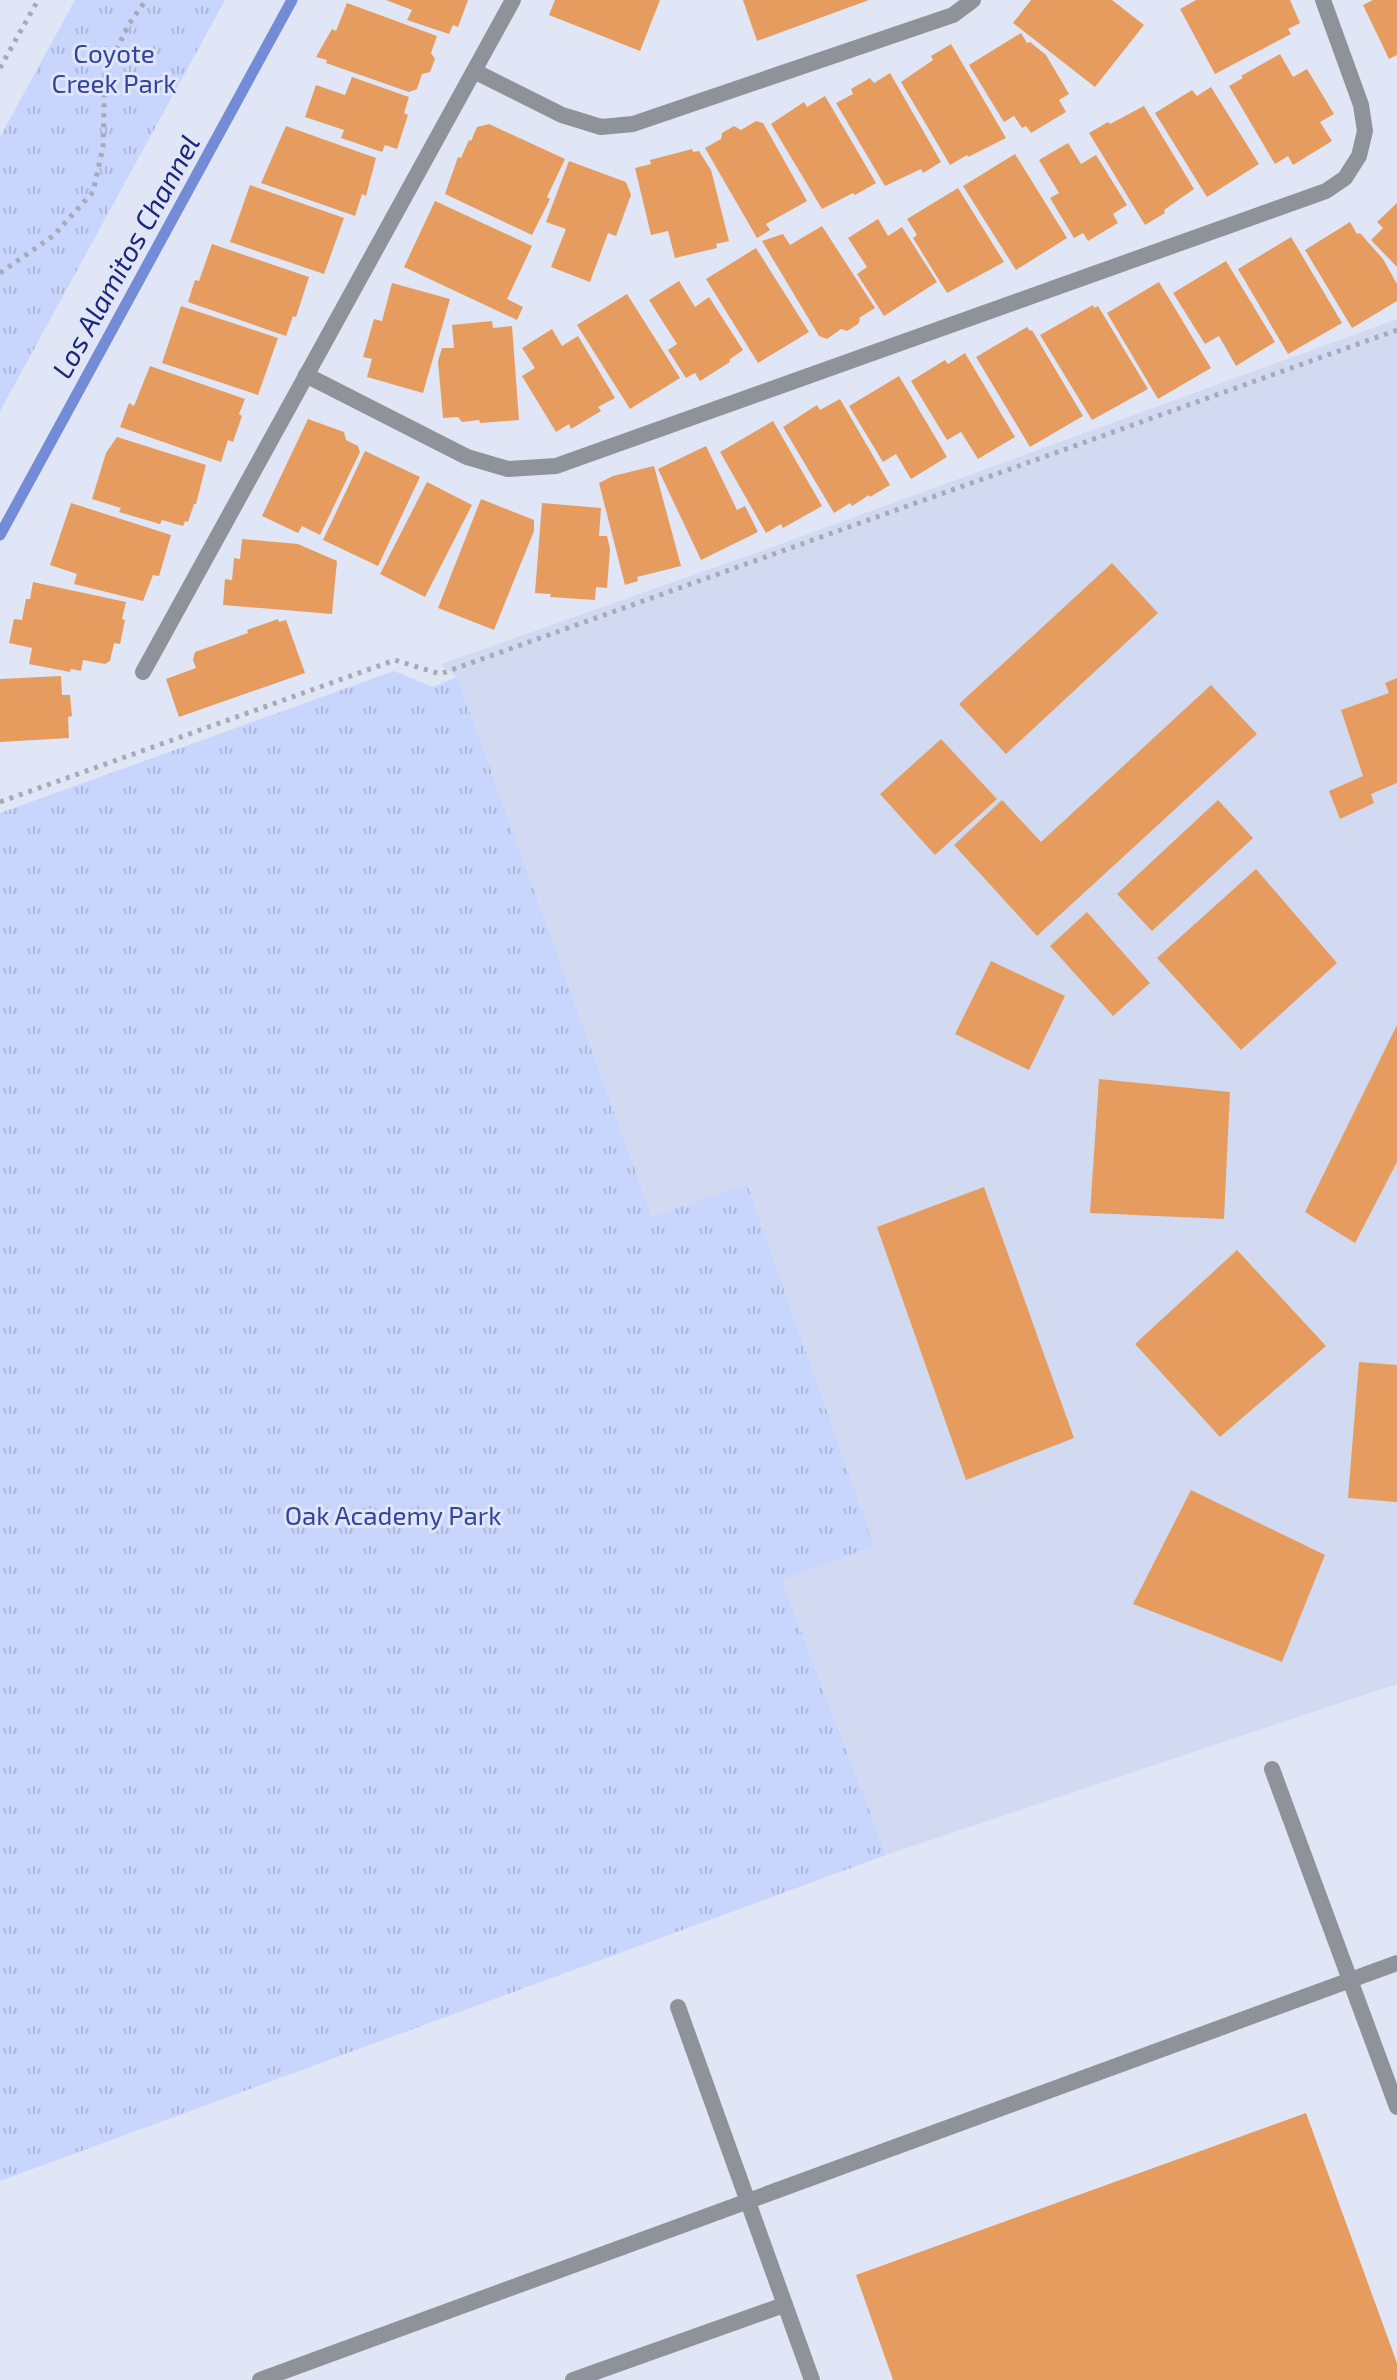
<svg xmlns="http://www.w3.org/2000/svg" width="1397" height="2380" viewBox="0 0 1397 2380" font-family="'Exo 2',sans-serif">
<defs>
<pattern id="park-tufts" width="24" height="20" patternUnits="userSpaceOnUse" patternTransform="scale(2)"><rect width="24" height="20" fill="#c8d5fc"/><path d="M3 7l-1-3M5 7V3M7 7l1-3M15 17l-1-3M17 17v-4M19 17l1-3" fill="none" stroke="#acb7d9"/></pattern>
</defs>
<rect width="100%" height="100%" fill="#e0e6f6"/>
<!-- built -->
<path fill="#d2daf2" d="M1397,319V1684L886,1855L782,1580L873,1545L747,1184L652,1217L457,677L441,664L764,550Z"/>
<!-- park -->
<g fill="url(#park-tufts)">
<path d="M75,0H225L0,411V137Z"/>
<path d="M394,671L433,687L457,677L652,1217L747,1184L874,1546L782,1580L886,1855L0,2181V813Z"/>
</g>
<g fill="none" stroke-linecap="round" stroke-linejoin="round">
<!-- stream -->
<path stroke="#748bd7" stroke-width="11" d="M0,535L292,0"/>
</g>
<!-- building -->
<g fill="#e69c5f">
<path d="M386,0H468L458,27L453,25L449,34L407,20L412,10Z"/>
<path d="M555,0H660L640,51L549,15Z"/>
<path d="M743,0H869L757,41Z"/>
<path d="M1031,0H1112L1144,25L1095,87L1013,23Z"/>
<path d="M1196,0H1290L1300,23L1288,29L1291,34L1215,74L1180,9Z"/>
<path d="M1373,0H1397V55L1389,59L1363,5Z"/>
<path d="M347,3L437,36L431,53L435,59L430,72L422,74L417,89L409,92L326,63L327,60L316,57L332,29L336,31Z"/>
<path d="M1021,33L1027,43L1030,42L1046,55L1069,94L1059,100L1066,112L1031,133L1026,126L1022,128L1014,116L1004,122L969,65Z"/>
<path d="M951,44L1006,138L968,157L967,155L950,165L901,82L933,60L931,56Z"/>
<path d="M1280,54L1293,77L1307,69L1334,114L1320,122L1332,141L1293,165L1288,156L1275,164L1229,86L1243,78L1241,76Z"/>
<path d="M890,73L941,162L923,173L921,169L885,186L836,103L853,94L851,89L870,78L874,83Z"/>
<path d="M352,77L409,97L404,113L408,115L397,149L385,145L382,152L341,138L344,130L305,117L316,85L345,95Z"/>
<path d="M1211,87L1259,164L1207,197L1155,113L1192,90L1197,96Z"/>
<path d="M825,96L876,183L855,195L853,193L822,209L771,124L804,102L807,107Z"/>
<path d="M1144,106L1194,189L1164,210L1165,213L1145,225L1089,133L1108,122L1110,124Z"/>
<path d="M756,121L763,123L807,201L766,224L770,230L757,238L705,148L721,139L722,133L734,126L741,130Z"/>
<path d="M489,124L565,159L547,197L550,199L532,235L445,194L458,157L461,158L469,140L471,141L477,127Z"/>
<path d="M286,126L376,158L366,196L362,194L355,216L261,183Z"/>
<path d="M1068,143L1081,164L1096,155L1127,205L1113,214L1118,223L1088,241L1083,233L1074,238L1050,198L1059,193L1039,160Z"/>
<path d="M692,149L693,152L699,151L711,170L729,241L716,244L717,248L675,258L668,231L651,235L635,168L651,164L650,160Z"/>
<path d="M1015,154L1067,238L1016,270L963,186Z"/>
<path d="M569,161L626,182L631,195L616,236L608,233L590,282L551,267L566,229L546,222Z"/>
<path d="M250,185L344,218L324,274L230,242Z"/>
<path d="M958,188L1004,262L947,293L913,238L917,235L907,219Z"/>
<path d="M435,201L532,246L507,299L523,307L517,320L404,267Z"/>
<path d="M1397,203V267L1371,240L1383,228L1377,222Z"/>
<path d="M878,219L888,236L902,227L937,282L884,316L857,274L867,267L848,238Z"/>
<path d="M1350,222L1357,234L1360,233L1383,259L1397,284V301L1352,328L1305,250Z"/>
<path d="M822,226L875,308L859,318L860,320L858,324L847,331L841,329L827,339L819,336L762,241L783,234L790,245Z"/>
<path d="M1291,237L1342,323L1288,354L1238,269Z"/>
<path d="M212,244L309,277L296,317L293,316L286,336L188,302L195,280L199,281Z"/>
<path d="M756,248L809,332L758,363L706,279Z"/>
<path d="M1226,261L1275,342L1236,366L1219,336L1205,344L1173,293Z"/>
<path d="M679,281L695,307L709,297L743,350L729,360L730,362L700,381L695,373L686,378L668,350L677,344L649,300Z"/>
<path d="M1159,282L1211,368L1158,399L1107,313Z"/>
<path d="M392,283L450,299L423,393L367,377L372,359L363,357L374,319L382,321Z"/>
<path d="M627,294L680,378L630,409L577,325Z"/>
<path d="M1093,305L1094,308L1098,306L1148,389L1092,420L1040,335Z"/>
<path d="M181,306L278,338L258,395L162,363Z"/>
<path d="M492,321L493,328L512,326L519,420L480,423L479,420L462,422L458,417L443,418L438,361L442,348H454L452,325Z"/>
<path d="M1027,327L1030,331L1032,330L1083,416L1030,447L976,357Z"/>
<path d="M552,329L562,346L578,336L615,398L598,407L601,411L571,429L569,424L556,432L522,376L535,368L522,348Z"/>
<path d="M965,353L1015,437L978,459L961,432L947,440L911,381L945,360L948,364Z"/>
<path d="M150,366L245,399L239,414L242,416L233,442L228,440L221,462L120,427L129,403L134,406Z"/>
<path d="M899,376L947,457L911,479L896,454L883,462L849,406Z"/>
<path d="M840,399L890,485L870,497L869,495L852,506L850,503L834,513L783,427L817,405L820,410Z"/>
<path d="M308,419L344,432L346,440L358,446L360,452L320,535L302,526L298,533L262,516Z"/>
<path d="M773,421L822,506L783,528L781,524L766,533L720,452Z"/>
<path d="M117,437L206,465L196,504H194L188,522L185,521L183,526L162,520L160,524L119,512L121,508L92,499L106,453Z"/>
<path d="M706,446L737,510L745,506L758,532L701,560L658,469Z"/>
<path d="M365,451L420,477L378,566L323,540Z"/>
<path d="M654,466L681,566L637,577L638,581L625,585L599,483L613,476Z"/>
<path d="M427,482L472,505L425,597L380,574Z"/>
<path d="M481,499L534,520V531L494,630L438,608Z"/>
<path d="M71,503L171,535L159,576L153,575L143,601L74,584L77,574L50,565Z"/>
<path d="M542,503L601,508L599,536H607L610,549L607,588L596,587L595,600L550,597L551,594L535,593Z"/>
<path d="M242,539L298,544L337,561L332,614L223,605L225,579L232,580L234,558L240,559Z"/>
<path d="M1112,563L1158,613L1006,754L959,704Z"/>
<path d="M33,582L126,602L122,619L125,620L120,644L114,643L110,661L105,664L83,660L81,671L71,669L70,672L29,664L32,648L9,643L14,619L22,620L26,599H30Z"/>
<path d="M278,619L279,622L286,620L305,673L179,717L166,679L196,668L193,660L195,652L248,633L247,630Z"/>
<path d="M61,676L62,695H70L72,716L68,717L69,738L0,742V679Z"/>
<path d="M1397,678V783L1371,794L1374,803L1340,819L1329,791L1363,776L1341,710L1389,693L1385,683Z"/>
<path d="M1211,685L1257,734L1037,936L954,845L1002,800L1041,842Z"/>
<path d="M941,739L997,799L935,855L880,794Z"/>
<path d="M1218,800L1253,838L1152,931L1117,894Z"/>
<path d="M1256,869L1337,963L1241,1050L1157,958Z"/>
<path d="M1087,912L1150,983L1113,1016L1050,946Z"/>
<path d="M991,961L1065,996L1029,1070L955,1034Z"/>
<path d="M1397,1025V1162L1355,1243L1305,1212Z"/>
<path d="M1099,1079L1230,1092L1224,1219L1090,1213Z"/>
<path d="M984,1187L1074,1438L966,1480L877,1227Z"/>
<path d="M1237,1250L1326,1346L1220,1437L1135,1344Z"/>
<path d="M1359,1362L1397,1365V1502L1348,1498Z"/>
<path d="M1191,1490L1325,1555L1282,1662L1133,1604Z"/>
<path d="M1306,2113L1397,2363V2380H893L856,2275Z"/>
</g>
<g fill="none" stroke-linecap="round" stroke-linejoin="round">
<!-- path -->
<g stroke="#a6abb8" stroke-width="5" stroke-dasharray="4 6" stroke-linecap="butt">
<path d="M0,68L38,0"/>
<path d="M0,273L53,236L93,192L103,147L105,73L129,24L146,0"/>
<path d="M0,802L395,660L440,674L1397,330"/>
</g>
<!-- lane -->
<g stroke="#8f9298" stroke-width="16">
<path d="M474,71L562,115L601,127L633,124L953,15L973,0"/>
<path d="M306,375L467,457L508,469L556,466L1326,191L1345,178L1359,156L1365,131L1361,105L1323,0"/>
<path d="M143,672L513,0"/>
<path d="M1272,1769L1397,2107"/>
<path d="M678,2007L812,2380"/>
<path d="M260,2380L1397,1963"/>
<path d="M573,2380L784,2305"/>
</g>
</g>
<g text-anchor="middle" dominant-baseline="central" stroke-width="6" stroke-linejoin="round" paint-order="stroke">
<!-- park labels -->
<g font-size="26" fill="#32459f" stroke="#e0e6f6">
<text x="114" y="52">Coyote<tspan x="114" dy="30">Creek Park</tspan></text>
<text x="393" y="1514">Oak Academy Park</text>
</g>
<!-- water labels -->
<g font-size="28" font-style="italic" fill="#1b267e" stroke="#e0e6f6">
<text transform="translate(125 256) rotate(-61)">Los Alamitos Channel</text>
</g>
</g>
</svg>
